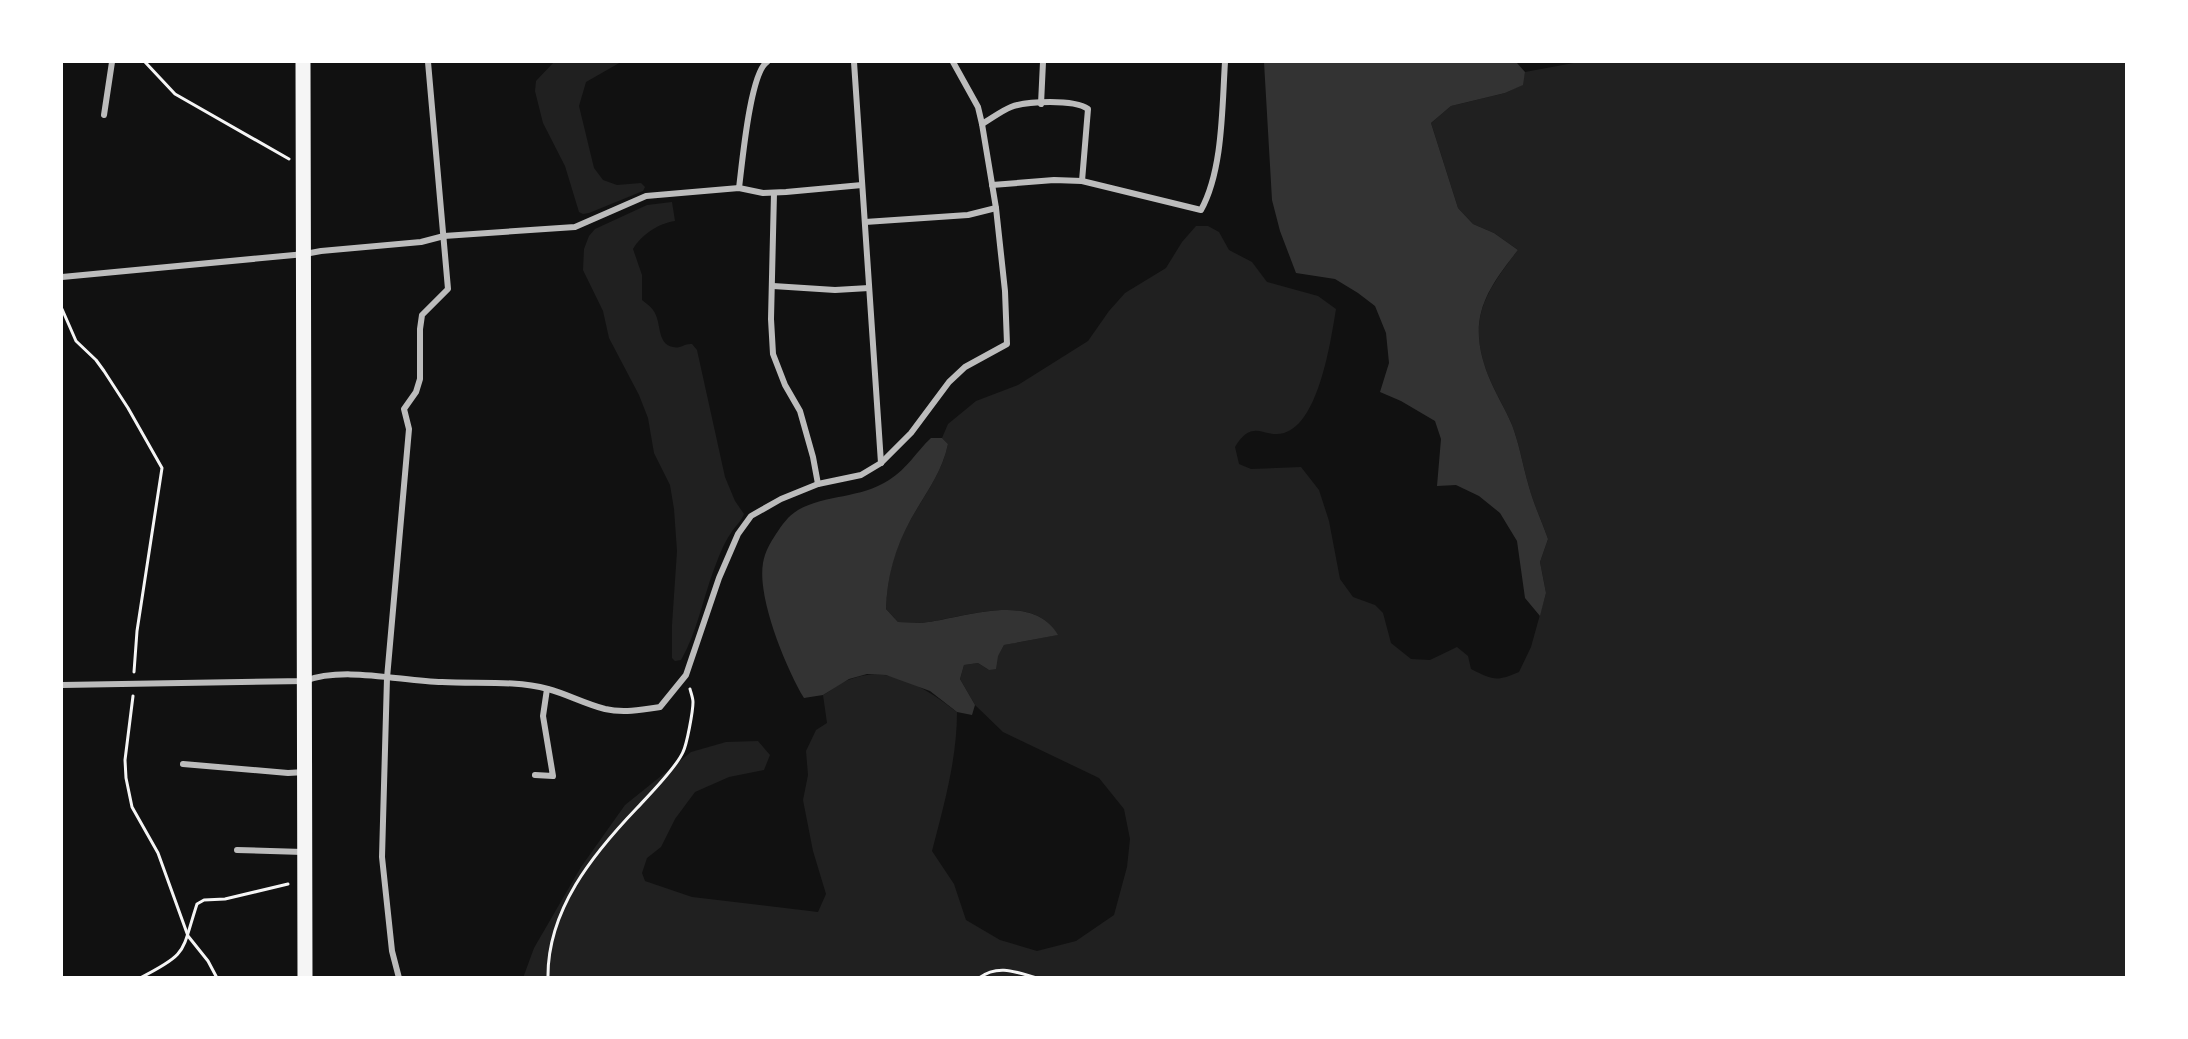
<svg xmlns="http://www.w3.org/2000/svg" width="2188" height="1039" viewBox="0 0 2188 1039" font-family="'Crimson Pro',serif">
<rect width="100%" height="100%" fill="#111"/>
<!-- green -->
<g fill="#202020">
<path d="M554,62H621L586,82L579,106L594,168L603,180L617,185L641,183L645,187L643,191L589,213L583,214L579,212L565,166L543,123L535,91L536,81Z"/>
<path d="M1579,62H2126V977L523,978L534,948L581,867L625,805L691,752L726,742L758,741L770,755L764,770L729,777L695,792L675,819L661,847L647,858L642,873L645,881L692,897L818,912L826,894L813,851L803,800L808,775L806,751L816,730L827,723L823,695C832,690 841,682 851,679C890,664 927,689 957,712C957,759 944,805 932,851L954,884L966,920L1000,940L1037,951L1076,941L1114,915L1127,867L1130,839L1124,809L1099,778L1003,732L975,705L960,679L964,665L978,663L989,670L1004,645L1057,635C1034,590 960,619 922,623C914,623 906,622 898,622L886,609C887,577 894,548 911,519C925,494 942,473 948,444L942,438L948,424L976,401L1018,385L1088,341L1109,311L1125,293L1166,268L1182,242L1196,226H1208L1219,232L1229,250L1252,262L1267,282L1318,296L1336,309C1331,340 1319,423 1284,433C1264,439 1253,417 1235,447L1239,464L1251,469L1301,467L1319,490L1329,521L1340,579L1353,597L1375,605L1383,613L1391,643L1411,659L1430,660L1457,647L1468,656L1471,669C1493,680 1496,682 1519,672L1531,647L1546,593L1540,562L1548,539C1542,522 1534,505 1529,487C1523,467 1520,446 1512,425C1505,408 1495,393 1488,375C1467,320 1484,294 1518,250L1494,233L1473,224L1458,208L1431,123L1451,106L1505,93L1522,85L1525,72Z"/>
<path d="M672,202L675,221C659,223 641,235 633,249L642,275V300C646,303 651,307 653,310C662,321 656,344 673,347C680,349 685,343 692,344L697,350L725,477L735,501L744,514C741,522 735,526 731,533C723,544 718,559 713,572C702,602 697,632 681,660L675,661L672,658V625L677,551L674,509L670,485L654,453L648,418L639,395L609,338L603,311L583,270L584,249L589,236L595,229L647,205Z"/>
</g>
<!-- water -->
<g fill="#333">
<path d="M1264,62H1513L1517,63L1525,72L1523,85L1505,93L1451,106L1431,123L1458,208L1473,224L1494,233L1518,250C1484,293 1467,320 1488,375C1495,393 1505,408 1512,425C1520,446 1523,467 1529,487C1534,505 1542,522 1548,539L1540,562L1546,593L1540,616L1525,598L1517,541L1500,513L1479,496L1456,485L1437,486L1441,439L1435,421L1401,401L1380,392L1389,363L1386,333L1375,306L1358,293L1335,279L1296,273L1280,231L1272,200Z"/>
<path d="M931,438H942L948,444C942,473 925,494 911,519C895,548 887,577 886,609L898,622C906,622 914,623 922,623C962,619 1032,590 1058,635L1004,645L998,656L996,669L989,670L978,663L964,665L960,679L975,705L972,715L957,712L930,691L886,675L867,674L849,679L823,695L804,698C786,668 757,598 763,563C765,552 770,543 776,534C782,525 788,516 798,510C826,494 860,499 889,480C907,469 916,452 931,438Z"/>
</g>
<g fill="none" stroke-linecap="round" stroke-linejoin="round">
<!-- path -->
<g stroke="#f5f5f5" stroke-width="3">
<path d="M145,62L175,94L289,159"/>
<path d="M62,309L76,341L96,360L104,371L128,408L162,468L137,631L134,672"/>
<path d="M133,696L125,760L126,778L132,807L158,853L188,936L208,961L217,978"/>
<path d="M140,978C189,953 181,953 197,904L204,900L225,899L288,884"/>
<path d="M548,978C547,910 593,854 637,808C650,794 676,768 683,752C687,744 693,711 693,702C693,698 691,693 690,689"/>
<path d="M979,978C998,964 1016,972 1037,978"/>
</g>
<!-- minor -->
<g stroke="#bcbcbc" stroke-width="6">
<path d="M854,62L881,463"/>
<path d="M1041,104L1043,62"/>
<path d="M104,115L112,62"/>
<path d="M982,124C991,119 1001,111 1011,107C1027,101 1074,99 1088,109L1082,181"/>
<path d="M992,185L1054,180L1082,181L1201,210C1223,170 1222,108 1225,62"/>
<path d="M739,188C742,165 750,73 767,62"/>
<path d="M774,193L771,319L773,354L785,385L800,411L813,457L818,484"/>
<path d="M865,222L968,215L996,208"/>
<path d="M62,277L305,254L321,251L421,242L444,236L575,227L646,196L739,188L763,193L786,192L862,185"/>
<path d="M773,286L835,290L869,288"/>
<path d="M62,685L305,681C343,666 401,681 442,682C477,684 514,680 548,689C567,694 585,704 605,709C623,713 641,710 660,707L686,675L719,578L738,534L751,516L781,499L818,484L861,475L881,463L911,433L949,382L965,367L1007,344L1005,291L996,208L982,124L978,107L953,62"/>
<path d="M183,764L288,773L305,772"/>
<path d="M535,775L553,776L543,716L547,689"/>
<path d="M237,850L303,852"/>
<path d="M399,978L392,951L382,857L387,678L409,429L404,409L416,392L420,379V329L422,315L448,289L428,62"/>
</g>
<!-- primary -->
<path stroke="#f5f5f5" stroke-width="15" d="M303,62L305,978"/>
</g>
<!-- border -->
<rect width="2188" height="1039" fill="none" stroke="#ffffff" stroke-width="126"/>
</svg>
